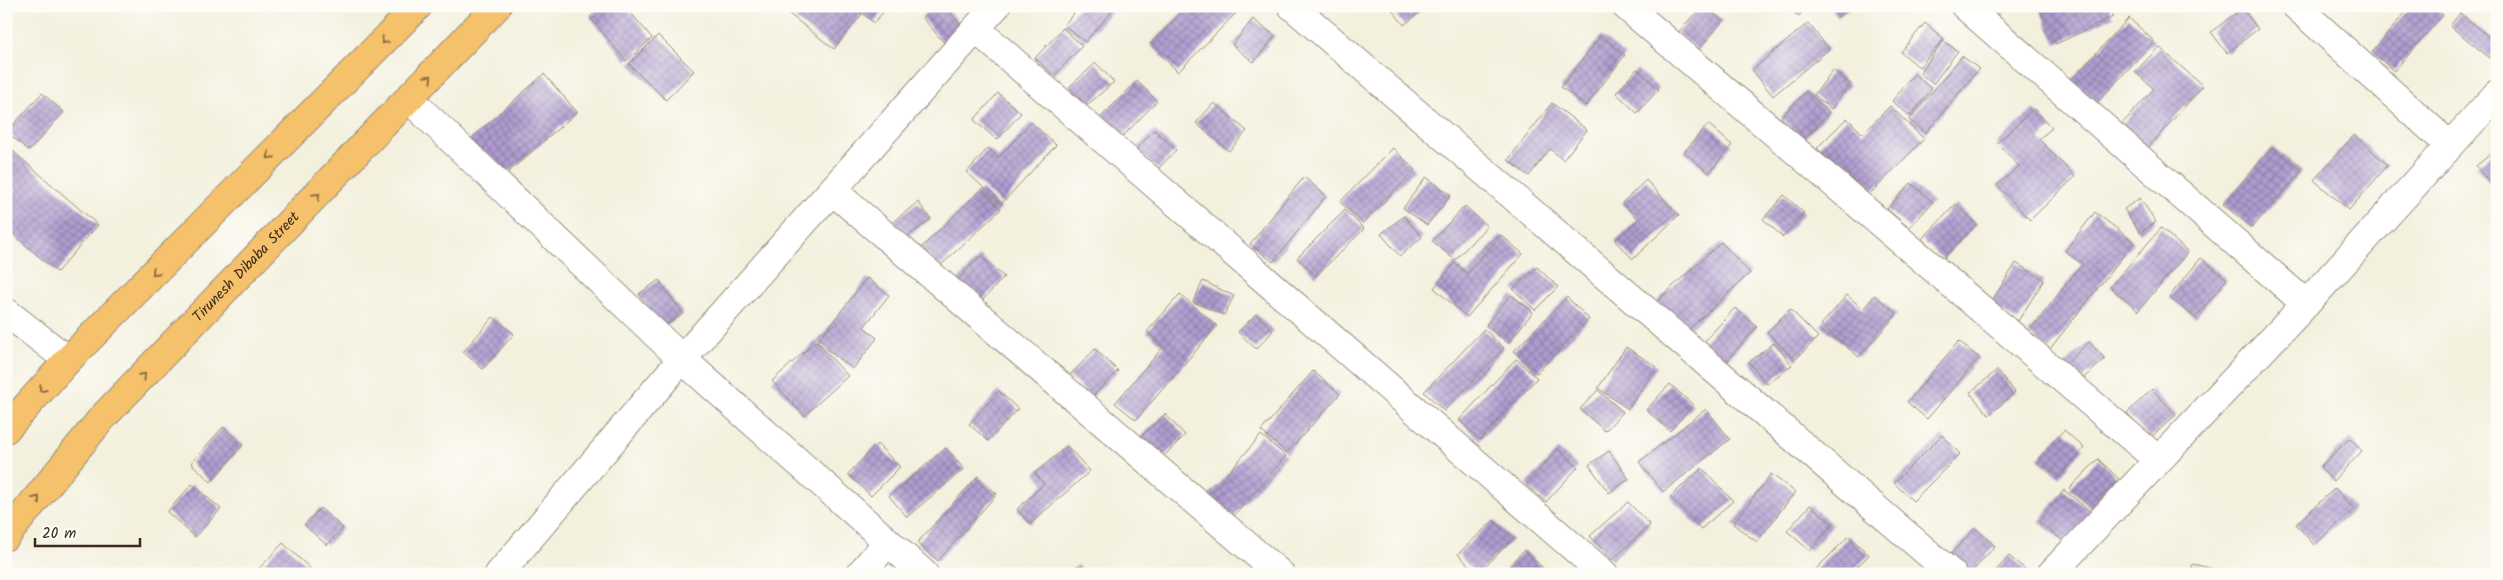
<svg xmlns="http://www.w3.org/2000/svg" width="2503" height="580" viewBox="0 0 2503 580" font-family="Kalam,sans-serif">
<defs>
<pattern id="building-cross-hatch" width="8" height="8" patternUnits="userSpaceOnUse" patternTransform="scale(1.25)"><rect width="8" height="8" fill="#af9cd0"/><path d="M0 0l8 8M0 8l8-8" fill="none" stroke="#907fa8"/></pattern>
</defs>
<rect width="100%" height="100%" fill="#fdfcf7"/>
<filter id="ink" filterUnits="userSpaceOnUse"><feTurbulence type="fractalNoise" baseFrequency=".02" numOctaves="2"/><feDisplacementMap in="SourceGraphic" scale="10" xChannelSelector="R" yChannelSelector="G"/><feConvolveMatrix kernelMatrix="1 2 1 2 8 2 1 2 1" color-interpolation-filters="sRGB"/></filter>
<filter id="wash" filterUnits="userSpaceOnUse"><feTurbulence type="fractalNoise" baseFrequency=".0096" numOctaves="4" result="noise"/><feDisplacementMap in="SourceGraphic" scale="20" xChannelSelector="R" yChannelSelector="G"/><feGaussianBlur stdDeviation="1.12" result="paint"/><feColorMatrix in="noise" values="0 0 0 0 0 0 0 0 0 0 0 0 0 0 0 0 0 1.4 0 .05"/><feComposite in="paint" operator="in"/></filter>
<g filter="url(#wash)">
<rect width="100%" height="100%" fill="#f3f0dd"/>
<g id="blocks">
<!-- building -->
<g fill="url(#building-cross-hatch)">
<path d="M603,6H625L652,38L626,61L590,17Z"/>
<path d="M779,6H851L862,14L834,49Z"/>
<path d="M854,6H888L874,23Z"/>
<path d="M935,6H945L965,30L946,45L922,17Z"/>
<path d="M1080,6H1107L1112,11L1085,42L1064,25Z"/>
<path d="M1188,6H1234L1238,11L1178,72L1150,44Z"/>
<path d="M1389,6H1428L1404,25Z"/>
<path d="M1701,6H1705L1723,21L1698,50L1678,33Z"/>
<path d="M1787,6H1807L1799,16Z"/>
<path d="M1830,6H1852L1838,17Z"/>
<path d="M1990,6H2007L1997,15Z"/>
<path d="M2038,6H2108L2113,17L2056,44Z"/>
<path d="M2411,6H2433L2443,15L2394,71L2372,52Z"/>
<path d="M2242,8L2258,29L2227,53L2211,32Z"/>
<path d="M2460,13L2497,43V50L2490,58L2450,26Z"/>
<path d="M2129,18L2154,41L2095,105L2069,82Z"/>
<path d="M1253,19L1275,36L1254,62L1232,45Z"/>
<path d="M1808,23L1829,49L1773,96L1752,70Z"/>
<path d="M1925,23L1944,39L1919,67L1901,52Z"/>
<path d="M1063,28L1082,46L1054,76L1035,58Z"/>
<path d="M658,35L694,71L666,100L629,64Z"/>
<path d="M1601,36L1625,55L1586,106L1561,87Z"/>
<path d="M1943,41L1958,51L1933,84L1920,73Z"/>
<path d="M2159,47L2203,86L2147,149L2120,126L2154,89L2135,72Z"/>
<path d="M1962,56L1979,69L1926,133L1909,120Z"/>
<path d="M1096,63L1114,82L1086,106L1069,87Z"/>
<path d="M1637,69L1659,89L1637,113L1616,93Z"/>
<path d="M1833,70L1850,84L1831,109L1814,95Z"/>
<path d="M544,74L577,112L497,182L464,145Z"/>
<path d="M1914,74L1932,89L1910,116L1892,101Z"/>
<path d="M1137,81L1157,101L1121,138L1100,118Z"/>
<path d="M1806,91L1829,112L1804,139L1781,117Z"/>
<path d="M42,93L64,112L29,151L7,132Z"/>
<path d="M998,93L1021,113L997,140L974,120Z"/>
<path d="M1214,103L1247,131L1229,151L1196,123Z"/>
<path d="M1552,103L1587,130L1563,160L1550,149L1529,176L1508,160Z"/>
<path d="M1890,106L1924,139L1869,195L1844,170L1842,172L1817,148L1847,118L1863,134Z"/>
<path d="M2034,109L2052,128L2039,139L2075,177L2030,220L1997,185L2019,166L1997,143Z"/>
<path d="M1031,122L1056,145L1001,204L967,172L988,148L998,158Z"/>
<path d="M1708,124L1732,145L1709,173L1684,152Z"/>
<path d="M1154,130L1176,150L1158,169L1136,149Z"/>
<path d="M2354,135L2388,165L2349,210L2314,180Z"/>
<path d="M6,145L98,225L57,272L6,228Z"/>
<path d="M2273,147L2302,171L2252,228L2223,204Z"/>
<path d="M1393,148L1415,170L1363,223L1340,202Z"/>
<path d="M2497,149V192L2476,166Z"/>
<path d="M1304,177L1326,196L1273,262L1250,244Z"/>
<path d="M1426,177L1451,195L1427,225L1403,208Z"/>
<path d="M1646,180L1679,215L1633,259L1615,241L1638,219L1622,203Z"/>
<path d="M1911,183L1933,202L1909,228L1887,209Z"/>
<path d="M982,189L1001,209L939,267L921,248Z"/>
<path d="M1784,195L1804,213L1783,237L1763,219Z"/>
<path d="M2140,198L2156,222L2140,233L2124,209Z"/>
<path d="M918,202L931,219L903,240L890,224Z"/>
<path d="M1956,204L1977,224L1943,259L1922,239Z"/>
<path d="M1465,206L1487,226L1455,260L1432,241Z"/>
<path d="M1345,210L1364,229L1316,276L1297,258Z"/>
<path d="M2095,212L2134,242L2049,350L2028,333L2082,264L2065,251Z"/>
<path d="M1404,216L1422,237L1400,256L1381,234Z"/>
<path d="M2161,228L2188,252L2138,311L2110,287Z"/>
<path d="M1501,235L1523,254L1467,317L1434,288L1455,263L1467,274Z"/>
<path d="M1721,242L1750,273L1686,332L1657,301Z"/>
<path d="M980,256L1004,277L980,303L956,282Z"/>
<path d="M2201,258L2227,279L2195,318L2169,297Z"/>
<path d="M2016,263L2044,280L2018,321L1990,304Z"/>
<path d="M1537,267L1558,287L1535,310L1513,289Z"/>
<path d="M867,278L889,295L864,327L877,338L853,369L817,342Z"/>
<path d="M659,280L683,314L662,328L639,294Z"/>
<path d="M1203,281L1234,296L1224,315L1193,302Z"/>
<path d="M1180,294L1217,326L1136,420L1115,403L1164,346L1147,332Z"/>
<path d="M1511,295L1533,312L1508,343L1486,325Z"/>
<path d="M1847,295L1863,309L1875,295L1897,314L1859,357L1821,325Z"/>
<path d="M1567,297L1589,319L1537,373L1514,351Z"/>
<path d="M1735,308L1757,327L1723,365L1701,345Z"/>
<path d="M1790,309L1818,337L1795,360L1767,332Z"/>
<path d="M1256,314L1273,331L1256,349L1238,332Z"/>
<path d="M493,317L514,334L483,369L463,352Z"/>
<path d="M1484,329L1504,348L1444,411L1424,392Z"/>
<path d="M816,341L848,376L804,416L772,381Z"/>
<path d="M1959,341L1979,358L1927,419L1907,402Z"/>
<path d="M2089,342L2105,359L2080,381L2064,365Z"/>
<path d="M1774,343L1792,365L1767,384L1749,362Z"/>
<path d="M1626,347L1657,367L1628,409L1598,388Z"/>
<path d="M1095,349L1118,371L1091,398L1069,376Z"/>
<path d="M1516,359L1537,378L1480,440L1459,420Z"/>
<path d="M1997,370L2015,392L1989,415L1970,393Z"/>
<path d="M1313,371L1340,394L1287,453L1261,431Z"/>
<path d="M1670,384L1693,405L1670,431L1646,410Z"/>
<path d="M2152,389L2176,415L2150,438L2127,413Z"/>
<path d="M1598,390L1623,412L1605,431L1580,409Z"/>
<path d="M999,391L1018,409L988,441L969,424Z"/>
<path d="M1706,409L1730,439L1663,492L1639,462Z"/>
<path d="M1165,414L1185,435L1161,459L1140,437Z"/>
<path d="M223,427L243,445L211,482L191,463Z"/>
<path d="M2064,430L2084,448L2059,477L2038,459Z"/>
<path d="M1261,435L1286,456L1233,517L1208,496Z"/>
<path d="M1942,435L1960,454L1913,501L1894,483Z"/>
<path d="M2350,438L2362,451L2333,481L2320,467Z"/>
<path d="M877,444L900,467L871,496L848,474Z"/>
<path d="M1067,446L1090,471L1030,524L1017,509L1044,484L1035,473Z"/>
<path d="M946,448L964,469L907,517L889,496Z"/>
<path d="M1558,449L1578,467L1546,502L1526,485Z"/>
<path d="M1609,451L1629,479L1609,493L1589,465Z"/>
<path d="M2098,459L2119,479L2091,508L2070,488Z"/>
<path d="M1702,468L1733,501L1701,529L1670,497Z"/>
<path d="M1771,474L1795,492L1757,542L1733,524Z"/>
<path d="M978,476L997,494L938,561L917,543Z"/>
<path d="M192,484L221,509L195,537L167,512Z"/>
<path d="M2335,488L2354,509L2314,545L2296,524Z"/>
<path d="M2064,490L2091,512L2067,544L2039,522Z"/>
<path d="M1628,502L1650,525L1612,560L1590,536Z"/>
<path d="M1810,505L1833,524L1810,551L1787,531Z"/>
<path d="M320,508L343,528L327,545L304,525Z"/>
<path d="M1494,520L1512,540L1477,574L1458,554Z"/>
<path d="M1975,528L1995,546L1970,574H1966L1948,557Z"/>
<path d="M1849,536L1869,555L1850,574H1811Z"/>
<path d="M283,543L316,574H254Z"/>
<path d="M1524,550L1545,570L1541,574H1502Z"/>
<path d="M2009,556L2031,574H1993Z"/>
<path d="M2193,564L2218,570L2217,574H2190Z"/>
<path d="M1078,565L1086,574H1068Z"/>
</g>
</g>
</g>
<g filter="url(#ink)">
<use href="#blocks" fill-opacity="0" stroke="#978d7e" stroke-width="1"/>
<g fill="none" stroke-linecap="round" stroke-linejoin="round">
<defs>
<g id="minor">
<path d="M1292,6L1952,574"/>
<path d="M1626,6L2158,460"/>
<path d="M1965,6L2306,304"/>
<path d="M2296,6L2449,145"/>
<path d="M976,29L1604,574"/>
<path d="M409,99L682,359L924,574"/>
<path d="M833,191L1280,574"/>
<path d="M6,312L68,360"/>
<path d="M499,574L682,359L996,6"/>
<path d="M860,574L888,542"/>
<path d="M2051,574L2306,304L2497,94"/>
</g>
<g id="major">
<path d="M6,429L68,360L418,6"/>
<path id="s1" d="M6,536L102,418L497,6"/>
</g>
</defs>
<!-- minor casing -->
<use href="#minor" stroke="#978d7e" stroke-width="30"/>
<!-- major casing -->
<use href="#major" stroke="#978d7e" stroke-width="30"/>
<!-- minor -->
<use href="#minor" stroke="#fff" stroke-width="28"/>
<!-- major -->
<use href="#major" stroke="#f5c16b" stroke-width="28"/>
</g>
<!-- one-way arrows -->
<defs><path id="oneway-chevron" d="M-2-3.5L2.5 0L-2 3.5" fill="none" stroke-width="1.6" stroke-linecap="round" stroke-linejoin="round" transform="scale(1.25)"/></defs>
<g stroke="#8f6e41">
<use href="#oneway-chevron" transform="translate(384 41) rotate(135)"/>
<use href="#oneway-chevron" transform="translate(429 78) rotate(-47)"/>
<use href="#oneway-chevron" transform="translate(270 156) rotate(135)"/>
<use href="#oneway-chevron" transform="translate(317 196) rotate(-46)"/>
<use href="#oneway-chevron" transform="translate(155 272) rotate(135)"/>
<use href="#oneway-chevron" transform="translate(143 376) rotate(-46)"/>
<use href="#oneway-chevron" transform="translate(42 389) rotate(132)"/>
<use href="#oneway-chevron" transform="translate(37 499) rotate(-51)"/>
</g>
</g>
<g text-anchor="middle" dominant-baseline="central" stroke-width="4" stroke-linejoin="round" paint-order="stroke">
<!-- street labels -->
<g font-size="15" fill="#3b2a1e" stroke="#fdfcf7">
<text stroke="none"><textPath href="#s1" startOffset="361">Tirunesh Dibaba Street</textPath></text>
</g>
</g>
<!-- margin -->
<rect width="2503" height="580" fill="none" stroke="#fdfcf7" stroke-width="25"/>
<!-- scale -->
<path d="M35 538v8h105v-8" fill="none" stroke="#3b2a1e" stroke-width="2.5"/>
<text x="42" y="538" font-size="15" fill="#3b2a1e" stroke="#fdfcf7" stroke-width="4" paint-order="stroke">20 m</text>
</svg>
